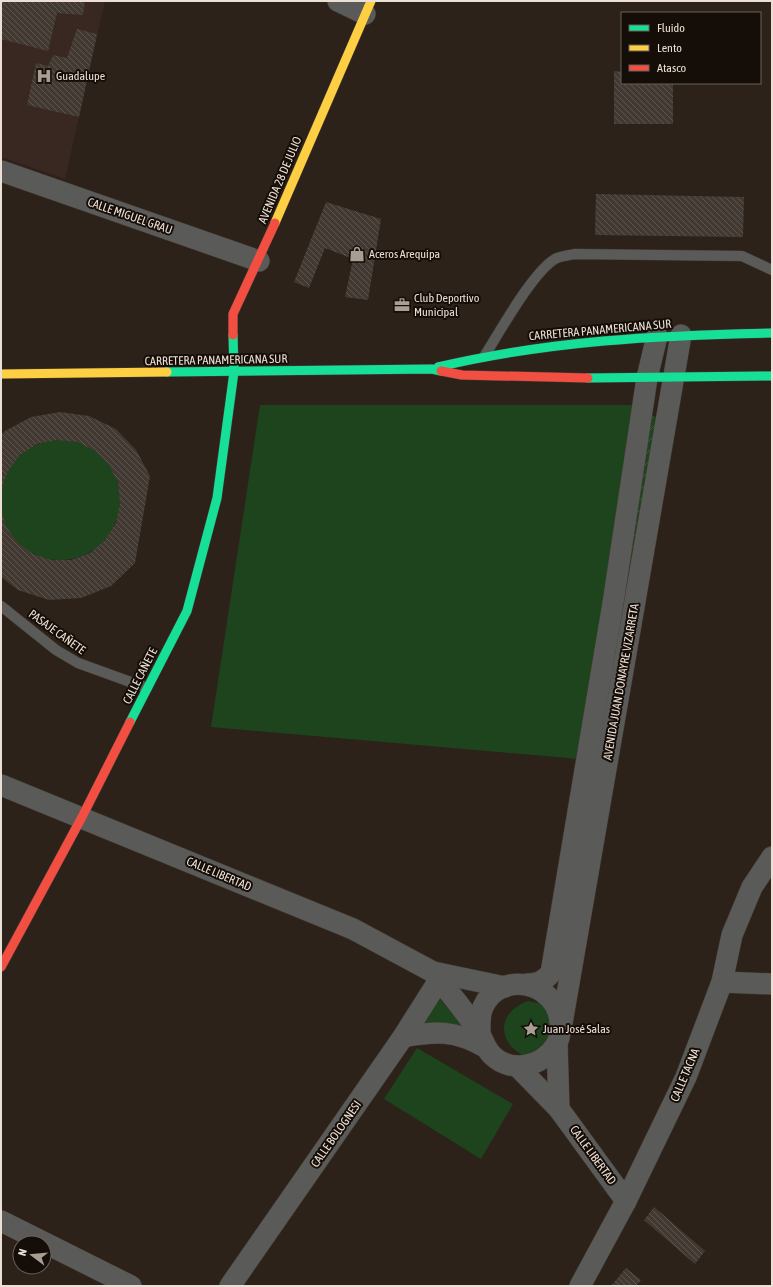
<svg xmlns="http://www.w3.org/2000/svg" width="773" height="1287" viewBox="0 0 773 1287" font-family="'Asap Condensed',sans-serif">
<defs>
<pattern id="garden-furrows" width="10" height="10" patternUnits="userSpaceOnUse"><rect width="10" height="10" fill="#1d441c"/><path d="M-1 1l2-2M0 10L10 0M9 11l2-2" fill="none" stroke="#3e5f3c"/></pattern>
<pattern id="building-back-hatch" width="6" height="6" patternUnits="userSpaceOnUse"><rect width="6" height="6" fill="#423932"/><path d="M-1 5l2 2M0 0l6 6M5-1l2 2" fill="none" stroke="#5d554f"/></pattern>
</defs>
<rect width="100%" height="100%" fill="#2c2219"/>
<!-- medical -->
<path fill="#392721" d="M1,1H105L65,179L1,157Z"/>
<!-- green -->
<g fill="#1d441c">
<path d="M260,405H639L579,759L211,727Z"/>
<circle cx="60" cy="500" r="60"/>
<path d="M438,997L463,1026H421Z"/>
<path d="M528,1001L544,1004L556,1042L525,1056C496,1043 497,1012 528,1001Z"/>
<path d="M417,1048L513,1104L481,1159L384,1099Z"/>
</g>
<!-- garden -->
<path fill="url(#garden-furrows)" d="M651,416L662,418L632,592L620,590Z"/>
<!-- building -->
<g fill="url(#building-back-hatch)">
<path d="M1,1H85L83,15L57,13L48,51L1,39Z"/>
<path d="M77,29L97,34L79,117L27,105L36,63L48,66L53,55L67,58Z"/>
<path d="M614,71L622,72V83H673V124H614Z"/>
<path d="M596,194L744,197L743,237L595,235Z"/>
<path d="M326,202L381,219L368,300L345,297L353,259L325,248L309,288L294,282Z"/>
<path d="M60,412L89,416L116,429L136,450L150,476L135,563L111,586L81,598L49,600L18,590L1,577V511L7,528L18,543L33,554L52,560H71L90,553L105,540L116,523L120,503L118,483L109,465L95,451L77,442L57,440L37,444L20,455L8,471L1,490V435L5,431L31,417Z"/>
<path d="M654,1207L705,1251L695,1264L644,1220Z"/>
<path d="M626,1268L641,1280L636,1286H611Z"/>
</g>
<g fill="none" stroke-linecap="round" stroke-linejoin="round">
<defs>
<g id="lane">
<path d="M485,355C499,333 535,268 557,258C562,256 569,255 575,254L742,256L772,270"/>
<path d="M1,606L56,650L78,663L147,688"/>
</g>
<g id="street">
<path d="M338,1L365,14"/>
<path d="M1,171L259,261"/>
<path d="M1,785L353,929L433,972L505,987"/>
<path d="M433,972C448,992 466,1011 479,1033C484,1040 485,1049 493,1056C512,1074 543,1066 556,1045C560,1038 561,1030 560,1022C557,982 500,969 483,1007C479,1015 480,1024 480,1033"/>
<path d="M722,982L772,984"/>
<path d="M527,984C538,984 544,981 551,973L613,603L647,378L657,336"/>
<path d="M561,1029L681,335"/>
<path d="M403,1037C436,1031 455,1030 485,1047"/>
<path d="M557,1043L559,1109"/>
<path d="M517,1066L559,1109L626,1201"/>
<path d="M1,1221L131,1286"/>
<path d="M230,1286L403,1037L439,980"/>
<path d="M580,1286L626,1201L686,1077L722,982L732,935L752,887L772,857"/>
</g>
<g id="fast">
<path d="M438,367C548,341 659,335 772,333"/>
<path d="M167,372L432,369L441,371"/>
<path d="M588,378L772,376"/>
<path d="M130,722L187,611L217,498L234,372L233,335"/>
</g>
<g id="slow">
<path d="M275,223L371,1"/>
<path d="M1,374L167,372"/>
</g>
<g id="jam">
<path d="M233,335V314L275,223"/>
<path d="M441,371L462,375L588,378"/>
<path d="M1,967L82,817L130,722"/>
</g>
</defs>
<!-- lane casing -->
<use href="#lane" stroke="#453d35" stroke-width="11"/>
<!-- street casing -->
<use href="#street" stroke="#453d35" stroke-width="22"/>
<!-- fast casing -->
<use href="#fast" stroke="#453d35" stroke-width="10"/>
<!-- slow casing -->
<use href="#slow" stroke="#453d35" stroke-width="10"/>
<!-- jam casing -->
<use href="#jam" stroke="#453d35" stroke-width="10"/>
<!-- lane -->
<use href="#lane" stroke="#5a5a58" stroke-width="10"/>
<!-- street -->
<use href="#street" stroke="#5a5a58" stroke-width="21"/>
<!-- fast -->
<use href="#fast" stroke="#16e098" stroke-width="9"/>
<!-- slow -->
<use href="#slow" stroke="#ffcf43" stroke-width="9"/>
<!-- jam -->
<use href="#jam" stroke="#f24e42" stroke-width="9"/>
</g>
<!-- icons -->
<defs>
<symbol id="hospital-bare" viewBox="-9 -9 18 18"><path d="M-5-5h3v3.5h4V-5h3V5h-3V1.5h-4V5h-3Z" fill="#a99e94" stroke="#150d07" stroke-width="2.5" paint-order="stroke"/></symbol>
<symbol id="shop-bare" viewBox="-9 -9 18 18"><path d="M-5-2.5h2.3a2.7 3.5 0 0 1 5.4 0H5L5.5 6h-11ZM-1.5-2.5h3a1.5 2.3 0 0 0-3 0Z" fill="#a99e94" stroke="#150d07" stroke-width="2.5" paint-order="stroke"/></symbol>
<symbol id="office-bare" viewBox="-9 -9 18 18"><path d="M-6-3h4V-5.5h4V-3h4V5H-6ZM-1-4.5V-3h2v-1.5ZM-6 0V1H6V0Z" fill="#a99e94" stroke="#150d07" stroke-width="2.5" paint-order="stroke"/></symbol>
<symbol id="sight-bare" viewBox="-9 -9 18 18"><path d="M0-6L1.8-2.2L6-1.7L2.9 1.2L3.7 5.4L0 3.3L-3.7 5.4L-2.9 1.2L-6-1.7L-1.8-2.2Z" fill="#a99e94" stroke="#150d07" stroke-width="2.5" paint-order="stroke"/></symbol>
</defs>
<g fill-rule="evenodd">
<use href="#hospital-bare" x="33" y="65" width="22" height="22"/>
<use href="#shop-bare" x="346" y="243" width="22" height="22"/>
<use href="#office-bare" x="391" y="294" width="22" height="22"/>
<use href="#sight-bare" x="520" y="1018" width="22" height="22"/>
</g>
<g text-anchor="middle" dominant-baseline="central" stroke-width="4" stroke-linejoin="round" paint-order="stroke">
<!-- poi labels -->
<g font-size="12" fill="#ece0d6" stroke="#150d07" text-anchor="start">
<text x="56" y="76">Guadalupe</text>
<text x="369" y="254">Aceros Arequipa</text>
<text x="414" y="298">Club Deportivo<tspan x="414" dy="14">Municipal</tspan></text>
<text x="543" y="1029">Juan José Salas</text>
</g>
<!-- street labels -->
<g font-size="12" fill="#ece0d6" stroke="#150d07">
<text transform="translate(280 180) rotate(-67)">AVENIDA 28 DE JULIO</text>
<text transform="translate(130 216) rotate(19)">CALLE MIGUEL GRAU</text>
<text transform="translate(600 330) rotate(-5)">CARRETERA PANAMERICANA SUR</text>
<text transform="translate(216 360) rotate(-1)">CARRETERA PANAMERICANA SUR</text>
<text transform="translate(57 632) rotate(36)">PASAJE CAÑETE</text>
<text transform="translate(140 676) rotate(-63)">CALLE CAÑETE</text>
<text transform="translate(621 682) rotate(-80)">AVENIDA JUAN DONAYRE VIZARRETA</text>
<text transform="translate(219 874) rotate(23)">CALLE LIBERTAD</text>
<text transform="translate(685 1075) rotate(-67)">CALLE TACNA</text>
<text transform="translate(336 1134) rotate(-55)">CALLE BOLOGNESI</text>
<text transform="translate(593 1155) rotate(54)">CALLE LIBERTAD</text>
</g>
</g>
<!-- border -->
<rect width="773" height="1287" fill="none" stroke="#ece0d6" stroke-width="4"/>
<!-- legend -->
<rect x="621" y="12" width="140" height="72" fill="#150d07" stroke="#6b615a"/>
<rect x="629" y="25" width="20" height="6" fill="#16e098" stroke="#6b615a"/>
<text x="657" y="32" font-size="12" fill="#ece0d6">Fluido</text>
<rect x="629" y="45" width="20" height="6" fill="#ffcf43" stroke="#6b615a"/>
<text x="657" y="52" font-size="12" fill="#ece0d6">Lento</text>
<rect x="629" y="65" width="20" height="6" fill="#f24e42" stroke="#6b615a"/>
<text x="657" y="72" font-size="12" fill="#ece0d6">Atasco</text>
<!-- north arrow -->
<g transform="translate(32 1255) rotate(286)"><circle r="19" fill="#150d07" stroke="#6b615a"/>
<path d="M0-3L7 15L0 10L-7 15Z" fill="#a99e94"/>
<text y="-6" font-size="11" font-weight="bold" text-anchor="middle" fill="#ece0d6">N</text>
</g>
</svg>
